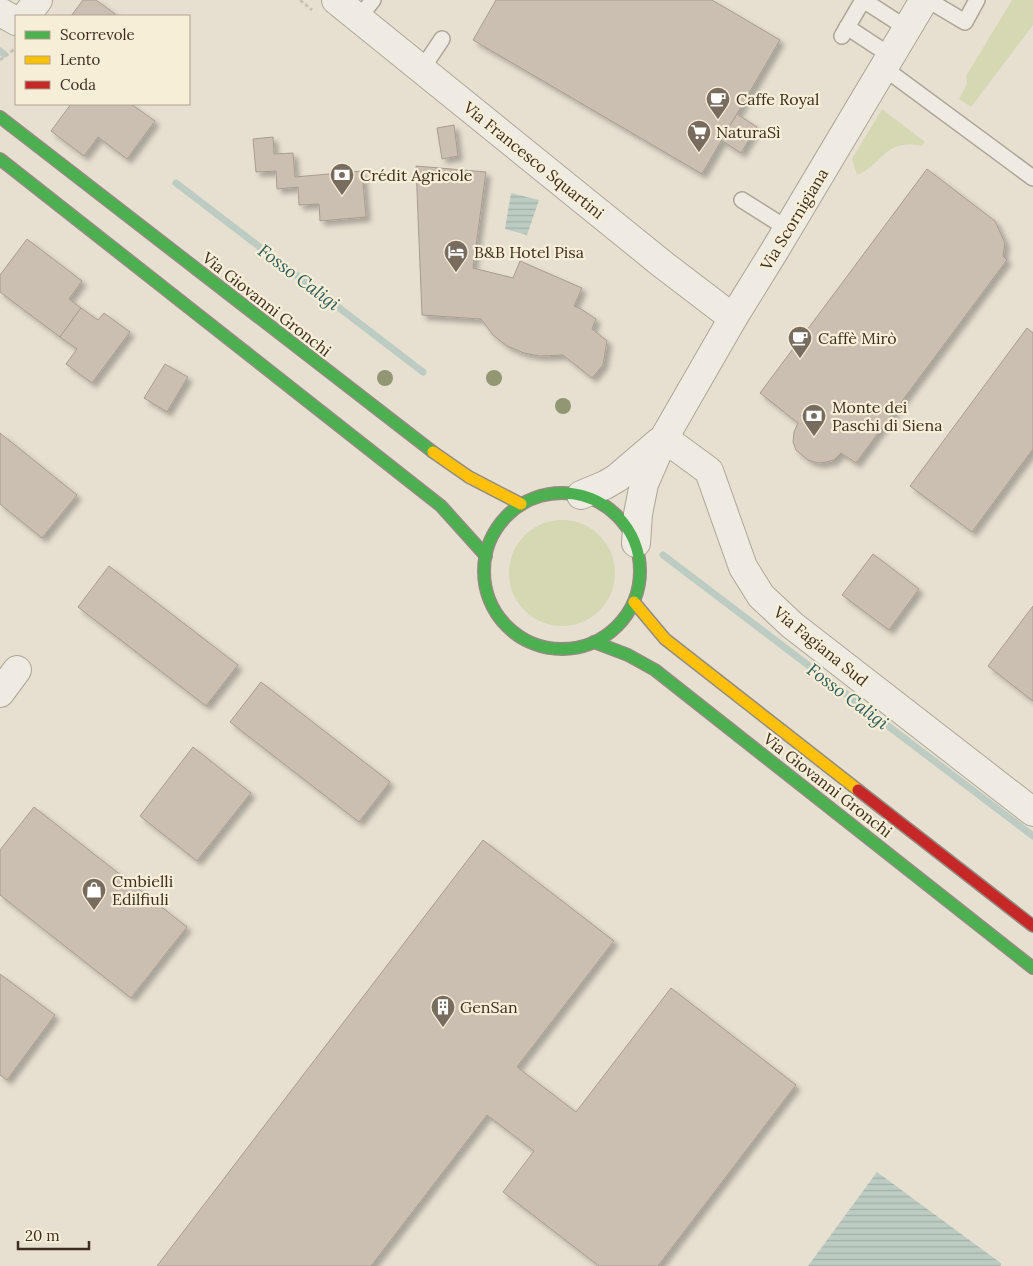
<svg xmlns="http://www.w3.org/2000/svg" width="1033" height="1266" viewBox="0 0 1033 1266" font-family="Lora,serif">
<defs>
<pattern id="water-rules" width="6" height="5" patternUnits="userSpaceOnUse" patternTransform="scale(1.25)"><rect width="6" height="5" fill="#bcccc2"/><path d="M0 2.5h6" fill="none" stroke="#a2b0a6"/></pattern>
<filter id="shadow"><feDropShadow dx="4.5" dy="4.5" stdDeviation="2.5" flood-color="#0004"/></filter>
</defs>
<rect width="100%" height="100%" fill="#e7e0d1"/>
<!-- grass -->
<g fill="#d6d7b3">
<path d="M1012,0H1033V25L971,107L959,99L967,84L966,76Z"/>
<path d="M882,109L925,142L922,146C884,138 885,163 857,175L852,159Z"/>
<circle cx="562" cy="573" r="53"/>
</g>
<!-- water -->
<g fill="url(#water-rules)">
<path d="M511,193L539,200L527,235L505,229Z"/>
<path d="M877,1172L1002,1264L1000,1266H808Z"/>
</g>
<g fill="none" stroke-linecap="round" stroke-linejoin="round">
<!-- stream -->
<g stroke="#bcccc2" stroke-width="7">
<path d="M0,51L4,54"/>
<path d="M176,183L423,372"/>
<path d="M663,555L1033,836"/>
</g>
</g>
<!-- building -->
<g fill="#cbbfb2" stroke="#a89c90" filter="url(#shadow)">
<path d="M83,0H96L115,14L114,16H71Z"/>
<path d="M496,0H712L780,40L702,174L473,40Z"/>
<path d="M71,104H131L155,121L127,159L98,137L84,156L51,131Z"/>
<path d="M737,114L757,127L741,153L721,140Z"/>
<path d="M454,125L458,156L442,159L437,128Z"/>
<path d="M273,137L274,154L293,153L295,177L362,171L366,217L320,221L319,204L299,205L298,187L277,189L276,171L256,172L253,139Z"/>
<path d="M416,166L486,172L473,268L513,278L520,261L582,288L574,306L581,309L596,319L592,329L607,341L603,365L592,378L563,355L540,356L524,353L507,346L493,335L481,319L422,315Z"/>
<path d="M927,169L995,221L1005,243L1003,256L1007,260L856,463L841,453L834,460L826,462L818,463L808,460L796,450L793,442L794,432L798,423L760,393Z"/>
<path d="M27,239L82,281L69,299L81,308L60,337L0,292V275Z"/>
<path d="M81,308L98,320L104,313L130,332L92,383L66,364L77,349L60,337Z"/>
<path d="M1027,328L1033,333V449L972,532L910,486Z"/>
<path d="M165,364L188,377L167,412L144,398Z"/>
<path d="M0,433L77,495L42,538L0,504Z"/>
<path d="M873,554L919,589L889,630L842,595Z"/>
<path d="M109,566L238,665L206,706L78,607Z"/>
<path d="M1033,606V701L988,666Z"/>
<path d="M261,682L390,782L359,822L230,722Z"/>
<path d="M193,747L251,793L197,861L140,816Z"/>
<path d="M34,807L187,927L131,998L0,895V850Z"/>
<path d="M483,840L614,941L517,1067L576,1112L671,988L796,1085L658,1266H599L503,1192L534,1151L487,1115L371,1266H157Z"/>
<path d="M0,974L55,1015L7,1080L0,1075Z"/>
</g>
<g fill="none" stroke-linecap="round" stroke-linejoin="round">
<defs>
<g id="lane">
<path d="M863,0L908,29"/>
<path d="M928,0L965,22L977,0"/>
<path d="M359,18L373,0"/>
<path d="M847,27L891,56"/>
<path d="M842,36L863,0"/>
<path d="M884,68L1033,178"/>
<path d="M422,69L442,39"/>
<path d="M742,200L788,229"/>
</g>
<g id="street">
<path d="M336,0L661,263L733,318"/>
<path d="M0,12L16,21"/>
<path d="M26,16L38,0"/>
<path d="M664,438L709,471L743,567L761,596L792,625L1033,812"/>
<path d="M581,495L605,485L617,478L659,442"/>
<path d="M636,543L638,514L644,484L664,438L733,318L775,250L924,0"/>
<path d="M0,693L17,670"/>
</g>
<g id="fast">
<path d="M0,117L433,452"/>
<path d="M0,159L441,506L486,556"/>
<circle cx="562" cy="571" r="78"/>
<path d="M594,642L628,655L655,670L1033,968"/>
</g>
<g id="slow">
<path d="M433,452L469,477L521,504"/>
<path d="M634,602L665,639L858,790"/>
</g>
<path id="jam" d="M858,790L1033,926"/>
</defs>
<!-- lane casing -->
<use href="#lane" stroke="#ada599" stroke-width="18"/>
<!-- street casing -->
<use href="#street" stroke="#ada599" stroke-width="30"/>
<!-- fast casing -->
<use href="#fast" stroke="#928b80" stroke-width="14"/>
<!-- slow casing -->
<use href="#slow" stroke="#928b80" stroke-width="14"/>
<!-- jam casing -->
<use href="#jam" stroke="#928b80" stroke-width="14"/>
<!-- path -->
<g stroke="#c8c2b9" stroke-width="3" stroke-dasharray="4 2.5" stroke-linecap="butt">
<path d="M300,0L312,10"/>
<path d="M0,60L16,48"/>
</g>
<!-- lane -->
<use href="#lane" stroke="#efebe3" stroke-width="15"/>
<!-- street -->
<use href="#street" stroke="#efebe3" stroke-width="28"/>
<!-- fast -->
<use href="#fast" stroke="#4caf50" stroke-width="11"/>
<!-- slow -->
<use href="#slow" stroke="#ffc107" stroke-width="11"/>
<!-- jam -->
<use href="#jam" stroke="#c62828" stroke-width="11"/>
</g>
<!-- trees -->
<g fill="#929673">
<circle cx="385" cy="378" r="8"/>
<circle cx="494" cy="378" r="8"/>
<circle cx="563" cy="406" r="8"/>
</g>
<!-- icons -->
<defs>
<symbol id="cafe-pin" viewBox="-11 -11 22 30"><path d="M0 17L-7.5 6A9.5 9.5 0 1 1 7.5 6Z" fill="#786c5e" stroke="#f7eed8"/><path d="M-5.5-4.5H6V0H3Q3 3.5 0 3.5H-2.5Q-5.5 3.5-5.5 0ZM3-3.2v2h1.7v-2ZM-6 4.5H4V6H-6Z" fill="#fff"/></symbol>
<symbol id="supermarket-pin" viewBox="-11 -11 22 30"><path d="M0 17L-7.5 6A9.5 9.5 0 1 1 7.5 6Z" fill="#786c5e" stroke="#f7eed8"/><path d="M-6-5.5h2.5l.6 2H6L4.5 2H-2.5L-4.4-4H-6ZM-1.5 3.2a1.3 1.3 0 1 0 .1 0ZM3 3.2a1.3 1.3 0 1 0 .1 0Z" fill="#fff"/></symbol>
<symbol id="bank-pin" viewBox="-11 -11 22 30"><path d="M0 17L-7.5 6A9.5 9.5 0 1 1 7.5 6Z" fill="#786c5e" stroke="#f7eed8"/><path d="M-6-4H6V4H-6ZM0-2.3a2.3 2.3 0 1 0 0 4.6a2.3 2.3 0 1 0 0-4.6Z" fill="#fff"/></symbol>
<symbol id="hotel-pin" viewBox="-11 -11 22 30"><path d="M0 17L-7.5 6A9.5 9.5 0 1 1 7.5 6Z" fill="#786c5e" stroke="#f7eed8"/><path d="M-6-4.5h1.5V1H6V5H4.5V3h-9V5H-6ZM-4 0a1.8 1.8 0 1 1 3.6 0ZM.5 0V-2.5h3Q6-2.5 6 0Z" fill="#fff"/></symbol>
<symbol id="shop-pin" viewBox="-11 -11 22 30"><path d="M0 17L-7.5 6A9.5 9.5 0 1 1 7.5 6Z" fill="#786c5e" stroke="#f7eed8"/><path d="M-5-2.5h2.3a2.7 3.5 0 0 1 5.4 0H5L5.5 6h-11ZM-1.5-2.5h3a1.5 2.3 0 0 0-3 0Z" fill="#fff"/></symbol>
<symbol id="building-pin" viewBox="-11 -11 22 30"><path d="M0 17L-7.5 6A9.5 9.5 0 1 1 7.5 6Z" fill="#786c5e" stroke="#f7eed8"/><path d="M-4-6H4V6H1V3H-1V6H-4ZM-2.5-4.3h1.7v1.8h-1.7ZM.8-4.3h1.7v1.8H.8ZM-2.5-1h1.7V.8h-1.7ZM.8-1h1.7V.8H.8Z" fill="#fff"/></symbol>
</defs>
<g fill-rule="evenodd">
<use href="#cafe-pin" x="704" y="85" width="28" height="38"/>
<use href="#supermarket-pin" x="685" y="118" width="28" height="38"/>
<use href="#bank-pin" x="328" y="161" width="28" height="38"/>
<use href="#hotel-pin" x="442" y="238" width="28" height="38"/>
<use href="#cafe-pin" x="786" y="324" width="28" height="38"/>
<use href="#bank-pin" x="800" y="402" width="28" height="38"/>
<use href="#shop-pin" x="80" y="876" width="28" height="38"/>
<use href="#building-pin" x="429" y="993" width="28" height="38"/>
</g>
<g text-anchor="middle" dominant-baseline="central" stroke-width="4.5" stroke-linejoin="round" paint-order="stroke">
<!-- poi labels -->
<g font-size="16" fill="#3d2e20" stroke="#f7eed8" text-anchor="start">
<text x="736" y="99">Caffe Royal</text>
<text x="716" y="132">NaturaSì</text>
<text x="360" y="175">Crédit Agricole</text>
<text x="474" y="252">B&amp;B Hotel Pisa</text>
<text x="818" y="338">Caffè Mirò</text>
<text x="832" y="407">Monte dei<tspan x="832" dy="18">Paschi di Siena</tspan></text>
<text x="112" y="881">Cmbielli<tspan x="112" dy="18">Edilfiuli</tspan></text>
<text x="460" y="1007">GenSan</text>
</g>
<!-- street labels -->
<g font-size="16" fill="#3d2e20" stroke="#f7eed8">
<text transform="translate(534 160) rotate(39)">Via Francesco Squartini</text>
<text transform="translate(794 219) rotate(-59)">Via Scornigiana</text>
<text transform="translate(267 304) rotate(38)">Via Giovanni Gronchi</text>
<text transform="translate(821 646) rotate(39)">Via Fagiana Sud</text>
<text transform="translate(828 785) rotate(38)">Via Giovanni Gronchi</text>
</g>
<!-- water labels -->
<g font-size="18" font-style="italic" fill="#2f5d5a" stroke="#f7eed8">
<text transform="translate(299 277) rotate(37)">Fosso Caligi</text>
<text transform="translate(848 696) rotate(37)">Fosso Caligi</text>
</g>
</g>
<!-- legend -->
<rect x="15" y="15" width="175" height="90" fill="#f7eed8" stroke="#ada18e"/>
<rect x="25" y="31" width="25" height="8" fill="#4caf50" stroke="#ada18e"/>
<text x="60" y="40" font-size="15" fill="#3d2e20">Scorrevole</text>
<rect x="25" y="56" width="25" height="8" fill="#ffc107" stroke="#ada18e"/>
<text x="60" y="65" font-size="15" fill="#3d2e20">Lento</text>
<rect x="25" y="81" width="25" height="8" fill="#c62828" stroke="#ada18e"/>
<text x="60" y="90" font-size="15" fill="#3d2e20">Coda</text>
<!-- scale -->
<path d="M18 1241v8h71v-8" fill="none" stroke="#3d2e20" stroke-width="2.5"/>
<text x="25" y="1241" font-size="15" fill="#3d2e20" stroke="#f7eed8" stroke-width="4" paint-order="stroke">20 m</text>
</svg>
